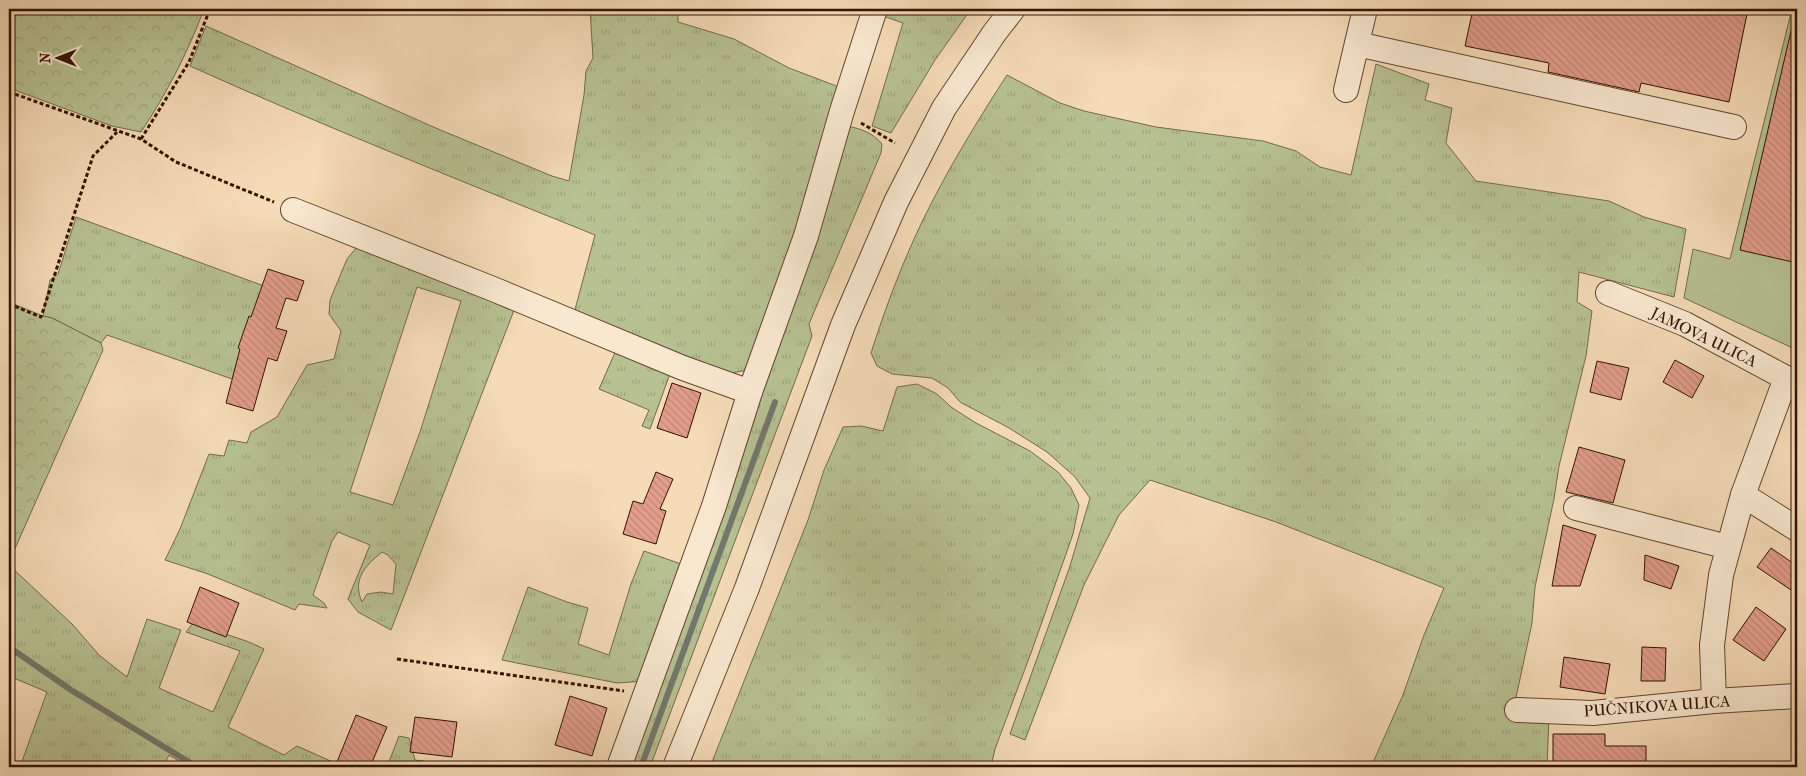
<svg xmlns="http://www.w3.org/2000/svg" width="1806" height="776" viewBox="0 0 1806 776" font-family="'IM FELL French Canon',serif">
<defs>
<pattern id="grass-tufts" width="24" height="20" patternUnits="userSpaceOnUse" patternTransform="scale(1.25)"><rect width="24" height="20" fill="#b7c192"/><path d="M3 7l-1-3M5 7V3M7 7l1-3M15 17l-1-3M17 17v-4M19 17l1-3" fill="none" stroke="#9ea57c"/></pattern>
<pattern id="forest-crowns" width="20" height="18" patternUnits="userSpaceOnUse" patternTransform="scale(1.25)"><rect width="20" height="18" fill="#b7c192"/><path d="M2 6a3 3 0 1 1 6 0M12 15a3 3 0 1 1 6 0" fill="none" stroke="#9ea57c"/></pattern>
<pattern id="building-back-hatch" width="6" height="6" patternUnits="userSpaceOnUse" patternTransform="scale(1.25)"><rect width="6" height="6" fill="#e29d8b"/><path d="M-1 5l2 2M0 0l6 6M5-1l2 2" fill="none" stroke="#c28676"/></pattern>
</defs>
<rect width="100%" height="100%" fill="#f5dbb7"/>
<filter id="stains"><feTurbulence type="fractalNoise" baseFrequency=".004" numOctaves="4"/><feColorMatrix values="0 0 0 0 .2 0 0 0 0 .09 0 0 0 0 .02 0 0 0 .5 -.17"/></filter>
<radialGradient id="worn" r=".72"><stop offset=".6" stop-color="#630" stop-opacity="0"/><stop offset="1" stop-color="#630" stop-opacity=".3"/></radialGradient>
<!-- grass -->
<g fill="url(#grass-tufts)" stroke="#756a4c" fill-rule="evenodd">
<path d="M590,9H673L678,12V22L734,39L789,68L839,87L832,116L753,366L743,371L731,373L573,317L595,235C459,180 323,126 190,66L206,26L438,129L552,176L569,181L584,95L586,71L593,58Z"/>
<path d="M885,9H971L935,60L891,133L872,126L903,23L883,16Z"/>
<path d="M1376,64L1429,84L1425,100L1452,108L1446,143L1476,181L1609,201L1644,217L1686,229L1674,297L1579,272L1577,302L1592,311L1586,356L1559,466L1554,499L1535,587L1532,623L1512,716L1549,717L1547,767H1371L1403,695L1424,635L1444,588L1276,522L1150,480L1119,515L1084,585L1025,740L1010,734L1070,566L1090,498L1075,477L1047,452L1009,428L960,402L948,388L932,378L892,374L877,366L871,353C885,309 901,266 921,224C946,172 976,123 1007,75L1060,103L1084,111L1156,127L1263,141L1296,151L1320,167L1351,175Z"/>
<path d="M846,126C860,128 873,133 882,144L881,153L809,324L812,336L650,767H628L692,601L731,493Z"/>
<path d="M76,217L264,286L232,379L107,335L101,343L52,318L43,316L50,280L58,274Z"/>
<path d="M357,247L516,305L391,630L358,612L348,599L370,545L338,532L332,541L313,595L324,603L327,608L299,604L295,610L208,574L165,560L180,529L209,454L224,456L229,440L247,443L251,432L277,417L307,365L334,359L341,331L329,314L330,300L347,259ZM417,287L461,301L420,432L393,505L350,492ZM382,552L388,555L396,564L393,594L381,592L367,594L362,602C352,579 365,566 382,552Z"/>
<path d="M617,348L671,371L650,429L642,426L649,410L599,389Z"/>
<path d="M917,384L937,394L951,407L976,423L1030,451L1058,472L1071,488L1079,505L1073,534L1032,650L995,749L991,767H710L808,520L824,470L843,427L861,426L883,431L897,387Z"/>
<path d="M644,551L687,566L645,681L617,683L502,660L528,587L567,602L588,608L578,644L609,655L631,584Z"/>
<path d="M9,565L73,625L99,655L127,677L147,619L181,630L159,688L213,712L240,651L186,632L193,623L249,642L264,649L228,727L284,755L297,746L335,763L334,767H189L169,755L163,767H20L47,692L9,676Z"/>
<path d="M399,736L409,738L415,760L438,763L449,767H387Z"/>
</g>
<!-- forest -->
<g fill="url(#forest-crowns)" stroke="#756a4c">
<path d="M9,9H204C188,52 167,93 141,132L112,126L9,88Z"/>
<path d="M9,302L43,316L52,318L101,343L103,350L9,562Z"/>
</g>
<!-- pitch -->
<path fill="#b7c192" stroke="#756a4c" d="M1792,9H1797V350L1684,298L1693,249L1730,259Z"/>
<g fill="none" stroke-linecap="round" stroke-linejoin="round">
<!-- stream -->
<g stroke="#72786c" stroke-width="6">
<path d="M9,647L71,690L197,767"/>
<path d="M641,767L775,402"/>
</g>
</g>
<!-- building -->
<g fill="url(#building-back-hatch)" stroke="#331305">
<path d="M1473,9H1748L1729,102L1641,83L1639,92L1548,72L1549,63L1465,46Z"/>
<path d="M1791,31L1797,32V263L1740,250Z"/>
<path d="M268,269L304,281L297,301L286,298L276,328L287,331L277,361L268,358L253,411L226,403L240,349L238,348L249,316L251,317Z"/>
<path d="M1675,360L1704,376L1692,398L1663,382Z"/>
<path d="M1597,361L1629,368L1621,400L1590,392Z"/>
<path d="M672,383L701,393L687,438L657,428Z"/>
<path d="M1579,447L1625,460L1613,503L1566,492Z"/>
<path d="M656,472L673,479L660,509L666,511L656,544L623,534L633,501L643,504Z"/>
<path d="M1563,525L1596,535L1580,586H1552Z"/>
<path d="M1771,548L1797,566V594L1757,567Z"/>
<path d="M1645,555L1679,566L1671,589L1644,580Z"/>
<path d="M200,587L239,603L226,637L187,622Z"/>
<path d="M1756,607L1786,629L1764,661L1733,640Z"/>
<path d="M1642,647L1666,648L1665,681H1641Z"/>
<path d="M1564,657L1610,664L1605,694L1560,687Z"/>
<path d="M570,696L607,708L592,756L555,745Z"/>
<path d="M356,715L387,727L370,767H335Z"/>
<path d="M415,717L457,722L452,757L410,752Z"/>
<path d="M1553,734H1605V746H1646V767H1575V765H1553Z"/>
</g>
<g fill="none" stroke-linecap="round" stroke-linejoin="round">
<defs>
<g id="minor">
<path d="M1357,44L1734,127"/>
<path d="M1346,90L1365,9"/>
<path d="M293,210L493,289L683,368L750,392"/>
<path d="M1608,293L1685,324L1786,378L1797,385"/>
<path d="M1743,495L1797,529"/>
<path d="M1576,508L1728,547"/>
<path d="M1714,701L1712,645L1721,575L1743,495L1786,378"/>
<path d="M1517,710L1593,713L1714,701L1797,696"/>
<path d="M619,767L714,506L750,392L806,236L842,111L875,9"/>
<path d="M675,767L747,588L843,325L896,202L944,108L995,32L1013,9"/>
</g>
</defs>
<!-- minor casing -->
<use href="#minor" stroke="#644532" stroke-width="26"/>
<!-- path -->
<g stroke="#331305" stroke-width="3" stroke-dasharray="4 2.5" stroke-linecap="butt">
<path d="M9,92L141,139L176,162L274,202"/>
<path d="M861,123L895,143"/>
<path d="M141,139L189,62L210,9"/>
<path d="M9,304L41,317L93,156L117,132"/>
<path d="M397,659L624,691"/>
</g>
<!-- minor -->
<use href="#minor" stroke="#f8e8d0" stroke-width="24"/>
</g>
<g text-anchor="middle" dominant-baseline="central" stroke-width="5" stroke-linejoin="round" paint-order="stroke">
<!-- street labels -->
<g font-size="16" fill="#331305" stroke="#f8e8d0">
<text transform="translate(1704 337) rotate(26)">JAMOVA ULICA</text>
<text transform="translate(1657 706) rotate(-4)">PUČNIKOVA ULICA</text>
</g>
</g>
<!-- margin -->
<rect width="1806" height="776" fill="none" stroke="#f5dbb7" stroke-width="30"/>
<rect x="10" y="10" width="1786" height="756" fill="none" stroke="#331305" stroke-width="2.5"/>
<rect x="15" y="15" width="1776" height="746" fill="none" stroke="#331305"/>
<!-- north arrow -->
<g transform="translate(58 58) rotate(270)" stroke="#f8e8d0" stroke-width="4" paint-order="stroke">
<path d="M0-4L9 19L0 12L-9 19Z" fill="#331305"/>
<text y="-8" font-size="14" font-weight="bold" text-anchor="middle" fill="#331305">N</text>
</g>
<rect width="100%" height="100%" filter="url(#stains)"/>
<rect width="100%" height="100%" fill="url(#worn)"/>
</svg>
